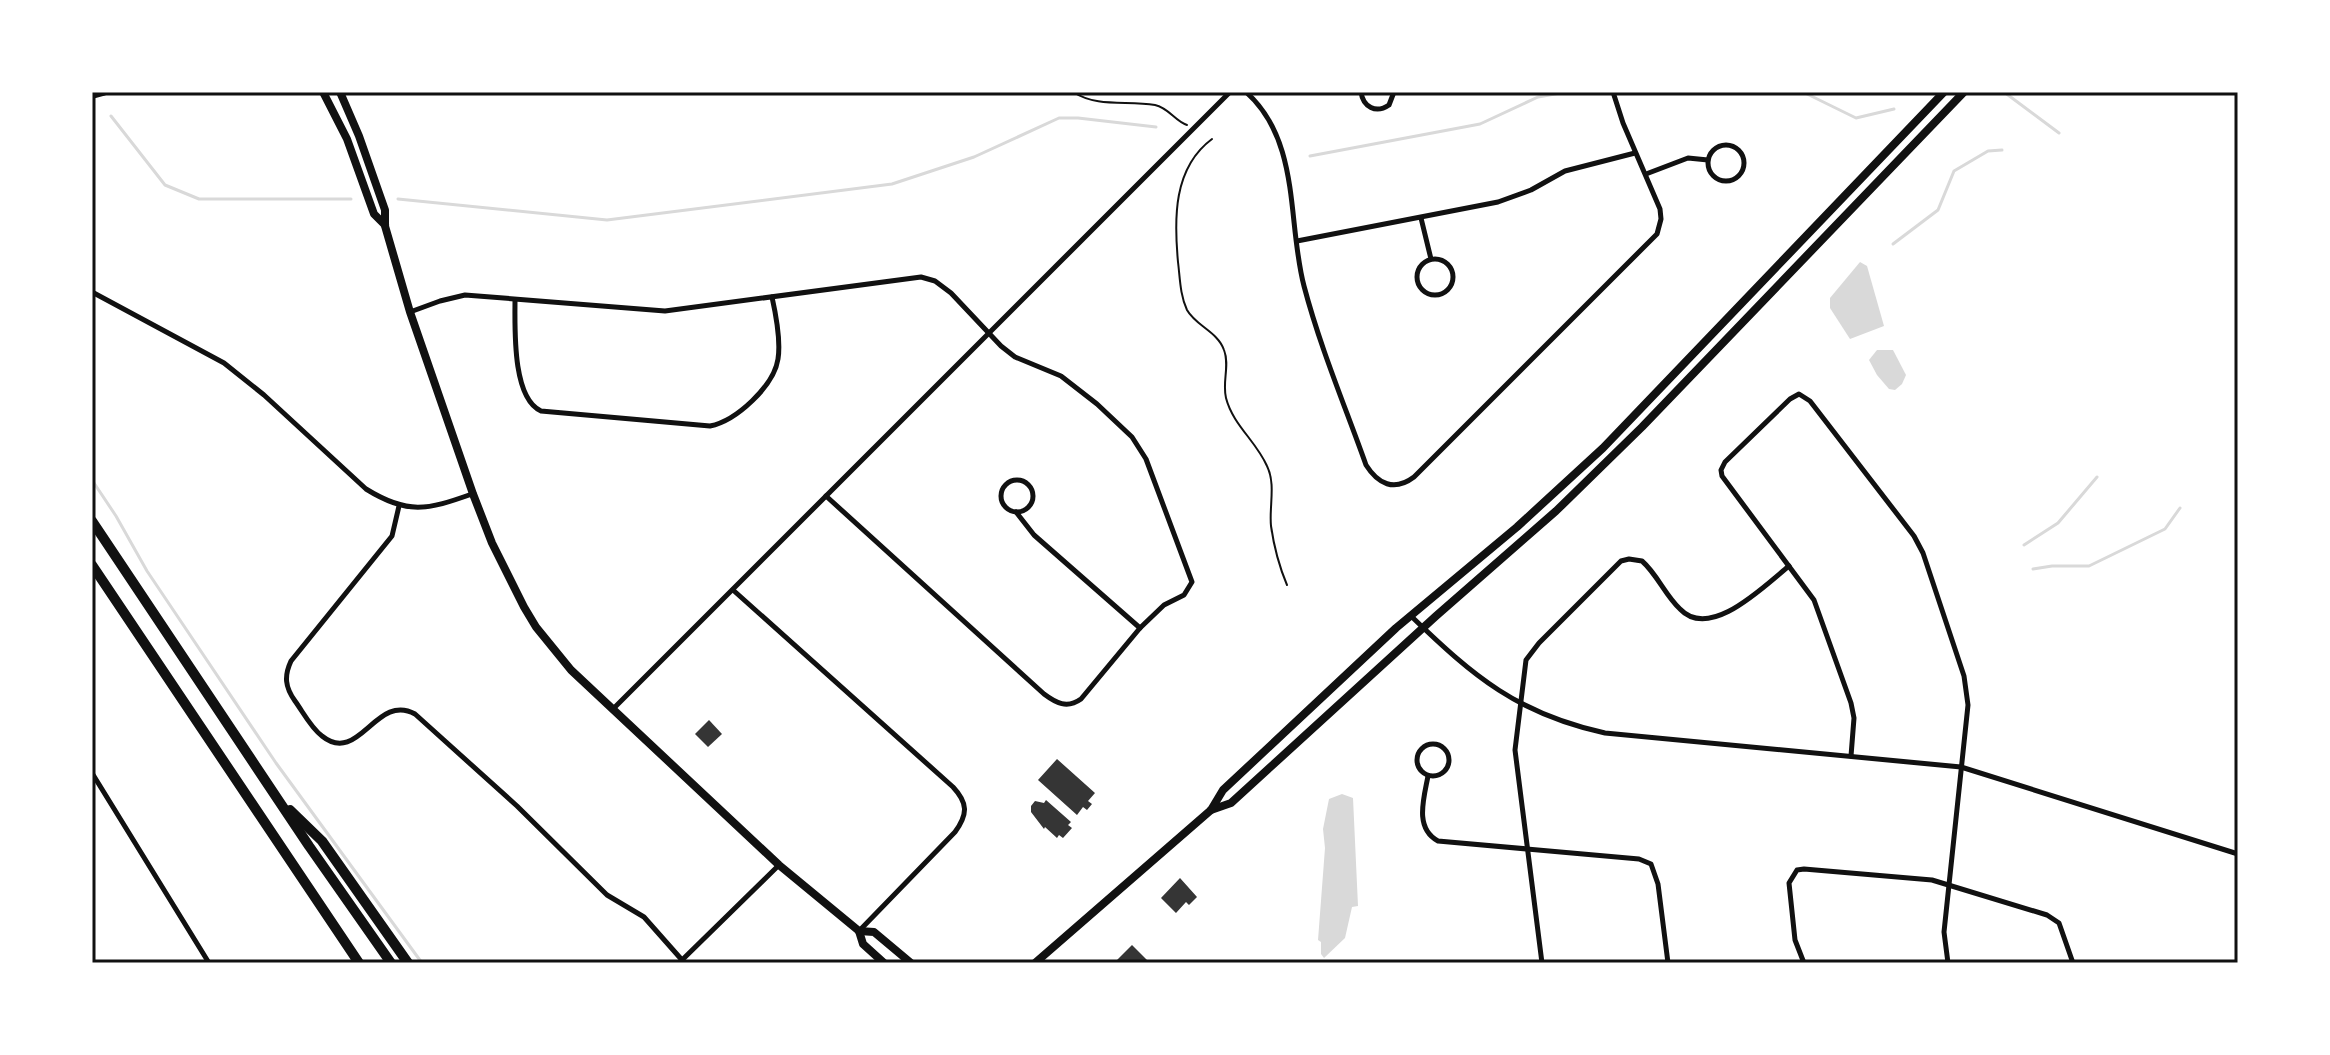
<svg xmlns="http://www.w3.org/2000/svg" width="2330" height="1055" viewBox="0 0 2330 1055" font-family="'Asap Condensed',sans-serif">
<rect width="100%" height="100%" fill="#fff"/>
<!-- water -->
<g fill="#d9d9d9">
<path d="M1860,262L1867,266L1884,326L1850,339L1830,308V298Z"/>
<path d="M1877,350H1893L1906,375L1902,384L1895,390L1889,389L1877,375L1869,360Z"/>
<path d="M1342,794L1353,798L1358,906L1352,907L1345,938L1324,958L1321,954V942L1318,940L1325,848L1323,829L1329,799Z"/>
</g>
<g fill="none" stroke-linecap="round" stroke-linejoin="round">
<!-- stream -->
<g stroke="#d9d9d9" stroke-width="3">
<path d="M1803,92L1856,118L1894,109"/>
<path d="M2004,92L2059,133"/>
<path d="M111,116L165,185L199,199H351"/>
<path d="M1310,156L1480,124L1538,97L1566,92"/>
<path d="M398,199L607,220L892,184L974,157L1059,118H1078L1156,127"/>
<path d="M1893,244L1938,210L1954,171L1988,151L2002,150"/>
<path d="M92,480L116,516L147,571L276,763L422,963"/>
<path d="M2024,545L2058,523L2097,477"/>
<path d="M2033,569L2052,566H2089L2165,529L2180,508"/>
</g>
</g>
<!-- building -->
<g fill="#353535">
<path d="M709,720L722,734L708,747L695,734Z"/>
<path d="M1057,759L1095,793L1088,801L1092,804L1087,810L1083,807L1077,815L1038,780Z"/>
<path d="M1046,800L1071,822L1068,825L1072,828L1063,838L1059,835L1057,838L1045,827L1044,829L1031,812V806L1035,801L1044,803Z"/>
<path d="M1180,878L1197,897L1189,905L1186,902L1176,913L1161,898Z"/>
<path d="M1132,945L1150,963H1118L1116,961Z"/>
</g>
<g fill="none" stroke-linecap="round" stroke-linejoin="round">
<!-- path -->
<g stroke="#111" stroke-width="2">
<path d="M1073,92C1098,108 1127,100 1155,105C1169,108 1175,121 1187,125"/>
<path d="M1212,139C1173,168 1174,219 1178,262C1180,278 1180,295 1187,310C1196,326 1218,332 1224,350C1230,365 1222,382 1226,398C1233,425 1256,441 1267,466C1276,484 1269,507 1271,526C1274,547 1279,566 1287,585"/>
</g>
<!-- minor -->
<g stroke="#111" stroke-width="5">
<path d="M1246,92C1301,141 1287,222 1304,286C1320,347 1345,406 1366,465C1378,484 1394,492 1414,477L1657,234L1661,219L1660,209L1623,123L1613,92"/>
<path d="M1361,92C1363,107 1376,114 1389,105L1394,92"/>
<circle cx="1726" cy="163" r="18"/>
<path d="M1646,174L1688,158L1708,160"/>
<path d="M1421,218L1431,259"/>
<path d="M1297,241L1498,202L1531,190L1565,171L1635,153"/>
<circle cx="1435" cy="277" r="18"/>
<path d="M92,292L224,363L264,395L366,489C408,515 427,510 472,494"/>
<path d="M515,300C515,328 512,398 541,411L710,426C736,421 774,386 778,359C781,340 776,315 772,297"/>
<path d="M410,312L440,301L465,295L665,311L921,277L935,281L951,293L1001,346L1015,357L1061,376L1097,404L1132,437L1146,459L1192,582L1184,595L1164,605L1140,628L1081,699C1067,709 1056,703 1044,694L826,496"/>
<circle cx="1017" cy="496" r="16"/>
<path d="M399,506L392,536L291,661C284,676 285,687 295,701C303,712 311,728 322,736C359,766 376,692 415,714L517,806L607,895L644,917L682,960"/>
<path d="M1016,512L1034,535L1140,628"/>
<path d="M733,590L953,787C968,803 968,814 955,832L859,931"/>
<path d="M1411,616C1474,677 1518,714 1605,733L1961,767L2238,854"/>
<path d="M613,709L1230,92"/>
<circle cx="1433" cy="760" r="16"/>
<path d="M1851,756L1854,718L1851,703L1814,600L1722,476L1721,470L1725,462L1790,399L1799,394L1810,401L1914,536L1923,553L1964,676L1968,705L1944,932L1948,963"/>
<path d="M92,773L209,963"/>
<path d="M1428,776C1424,798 1414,828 1438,841L1639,859L1651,864L1658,884L1668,963"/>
<path d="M679,963L779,865"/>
<path d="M1542,963L1515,750L1526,660L1539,643L1621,561L1629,559L1642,561C1657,574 1665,595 1680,609C1710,641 1764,586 1789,566"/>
<path d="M1804,963L1795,940L1789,883L1797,870L1804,869L1932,880L2047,915L2059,923L2073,963"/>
</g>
<!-- secondary -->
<g stroke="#111" stroke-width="8">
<path d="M323,92L347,139L374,214L385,225"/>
<path d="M340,92L359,136L385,210V226L410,312L473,494L492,543L524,607L536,627L571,670L779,865L859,931L863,944L884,963"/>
<path d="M92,95L103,92"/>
<path d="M1211,810L1231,803L1436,616L1556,511L1642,427L1964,92"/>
<path d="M859,931L874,932L911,963"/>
<path d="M1035,963L1211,810L1223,790L1396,628L1517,527L1603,448L1944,92"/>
</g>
<!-- motorway -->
<g stroke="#111" stroke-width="10">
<path d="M92,521L309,846L391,963"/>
<path d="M92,565L359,963"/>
<path d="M290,810L322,841L408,963"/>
</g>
</g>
<!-- border -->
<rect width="2330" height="1055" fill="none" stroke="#ffffff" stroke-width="188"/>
<rect x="94" y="94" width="2142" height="867" fill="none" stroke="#111" stroke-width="3"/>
</svg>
